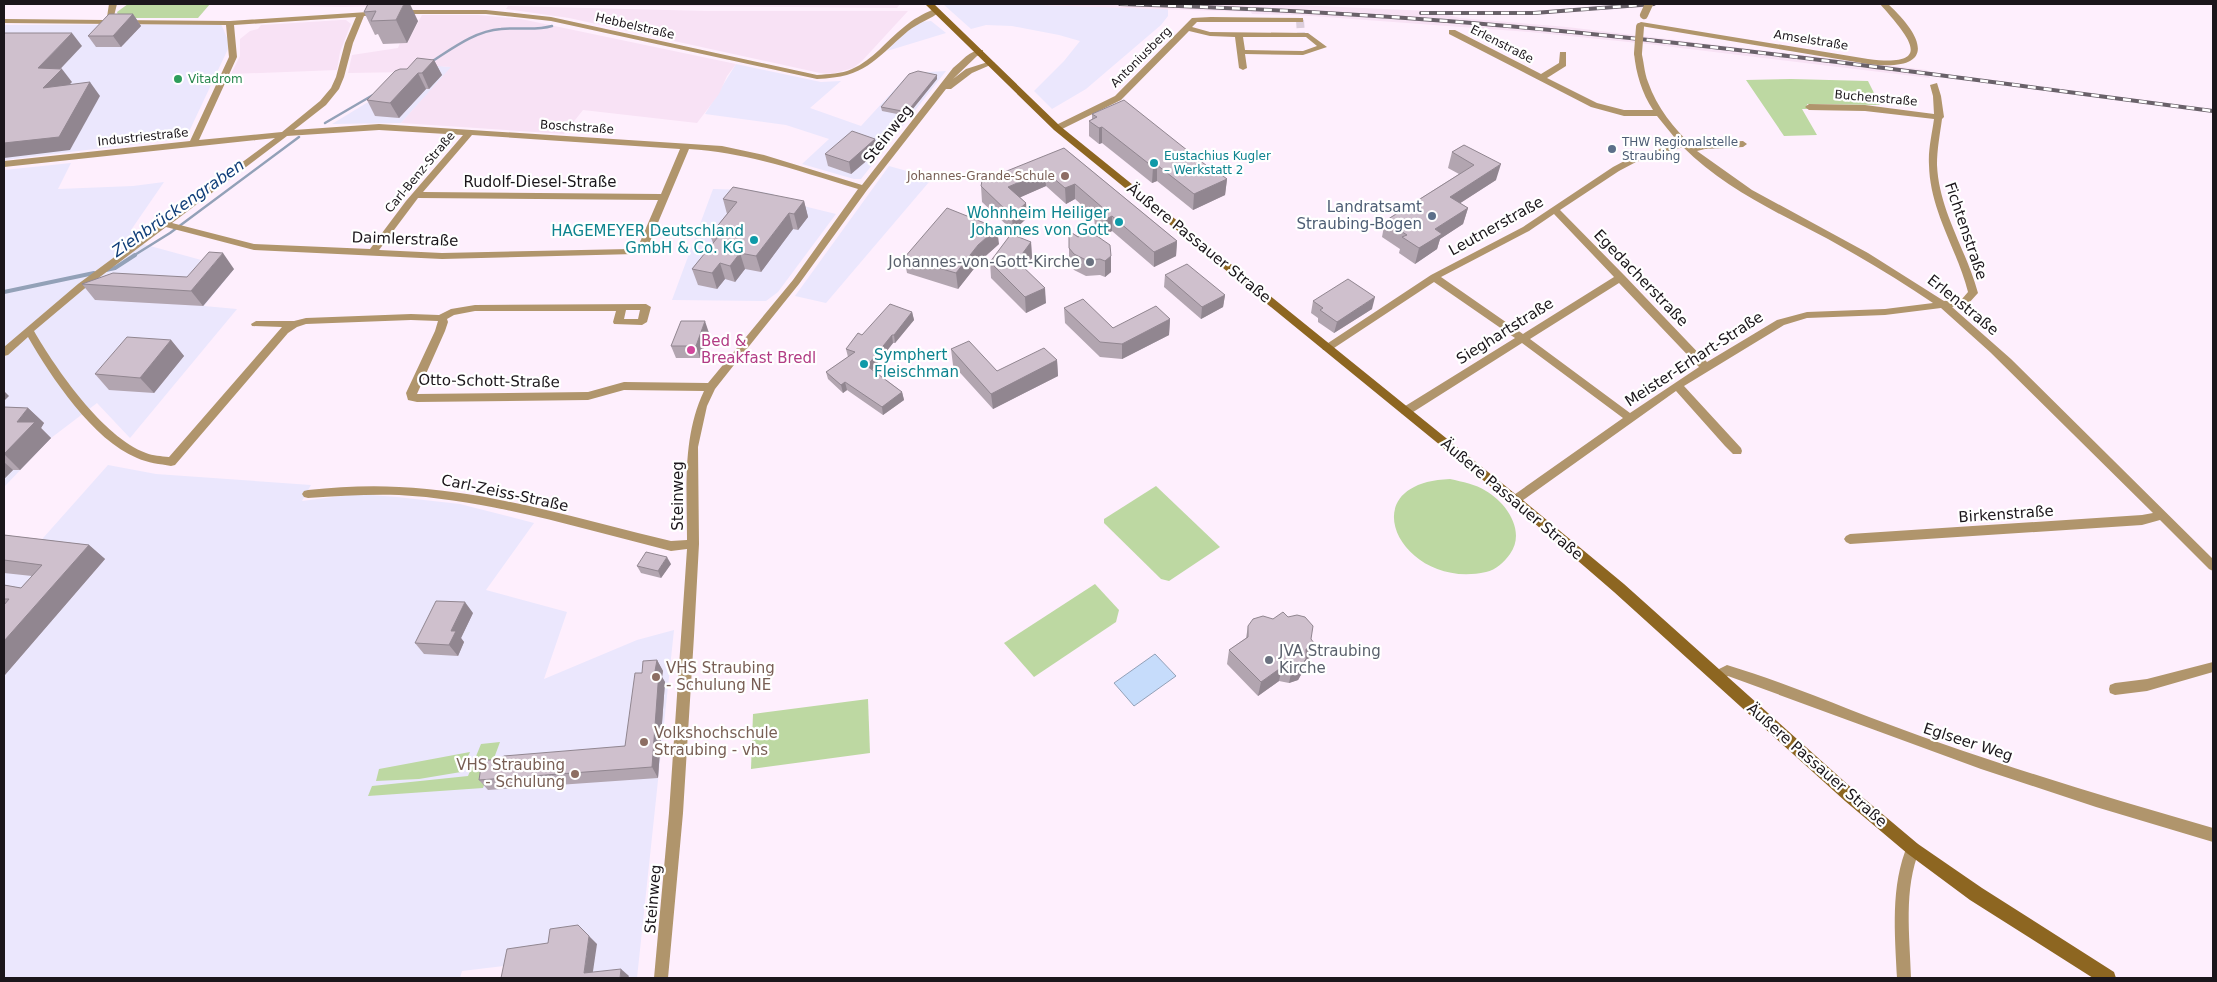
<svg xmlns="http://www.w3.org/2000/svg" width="2217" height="982" viewBox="0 0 2217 982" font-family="'DejaVu Sans',sans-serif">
<rect width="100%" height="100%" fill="#feeffd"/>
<!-- commercial -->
<g fill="#ebe7fd">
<path d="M943,4H1012L1168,9V16L1161,25L1086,89L1052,109L1034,91L1064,61L1080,41L1059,35L1012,26L986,25L971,29Z"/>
<path d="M931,21L946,33L887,51L909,28L919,22Z"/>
<path d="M221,24L229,42L228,49L186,138L4,160V25Z"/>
<path d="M736,64L821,82L841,81L810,108L861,126L906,77L929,72L946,71L861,179H854L802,164L829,139L786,125L705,114Z"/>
<path d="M429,65L452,67L401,123L332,124Z"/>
<path d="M71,163L58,189L133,186L164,182L131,230H148L132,241L234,269L204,306L237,309L130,438L97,403L51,438L4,487V170Z"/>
<path d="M889,166L914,173L912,176L929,182L826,303L795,296Z"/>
<path d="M713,189L751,190L774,194L771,198L836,214L778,292L766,301L672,300Z"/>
<path d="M108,465L156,474L311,485L302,501L357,494L397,497L460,504L534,523L486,590L567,612L544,679L637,640L674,630L637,978H510L512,965L462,971L460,978H4V542L36,546Z"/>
</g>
<!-- built -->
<g fill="#f8e2f5">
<path d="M229,4H900L897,8L462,4L343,7Z"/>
<path d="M1012,4H1274L1430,11L1460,18L1567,27L1927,70L1930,78L1648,44L1529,32L1298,15L1252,14L1251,12Z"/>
<path d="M508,6L707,11H908L862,61L853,68L832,74L820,73L569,18L506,9Z"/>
<path d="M422,15H478L521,19L736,64L727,76L719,94L697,123L583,110L564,134L401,123L451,67L422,65L410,72L348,73L352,55L398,48L400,43H407Z"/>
<path d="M341,20H346L351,24L340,52L337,70L231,74L240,56V39L250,31L258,29L261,25Z"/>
</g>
<!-- green -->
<g fill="#bdd8a2">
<path d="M128,4H210L198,18H119L117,12Z"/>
<path d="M1791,79L1868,81L1880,105L1807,104L1809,109H1802L1817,135L1784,136L1746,80Z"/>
<path d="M1450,479C1463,482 1475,484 1486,491C1507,503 1526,532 1510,554C1504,562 1496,570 1486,572C1402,591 1347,483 1450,479Z"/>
<path d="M1156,486L1220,547L1169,581L1161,579L1104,523V519Z"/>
<path d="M1095,584L1119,610L1116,622L1034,677L1004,643Z"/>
<path d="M868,699L870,753L751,769L753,714Z"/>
<path d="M500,742L483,788L368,796L372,786L468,776L481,744Z"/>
<path d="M470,752L461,772L419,779L376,781L379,769Z"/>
</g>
<!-- water -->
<path fill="#c6dcfb" stroke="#93a1b8" d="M1155,654L1176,676L1134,706L1114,683Z"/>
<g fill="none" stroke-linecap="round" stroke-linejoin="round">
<!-- stream-far1 -->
<g stroke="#93a1b8" stroke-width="2.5">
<path d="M431,62C453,48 475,31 501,29C519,27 535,31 552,26"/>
<path d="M325,123L373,95"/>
<path d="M133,256L170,233L299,137"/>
</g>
<!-- stream -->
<g stroke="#93a1b8" stroke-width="4">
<path d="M106,270L115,268L135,255"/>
<path d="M4,292L94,273"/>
</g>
<!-- street-tunnel -->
<path stroke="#dccedb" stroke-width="8" stroke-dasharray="8 4.5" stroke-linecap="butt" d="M1300,20L1301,35"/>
<!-- street -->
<g fill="#b0956c" fill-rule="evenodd">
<path d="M109,4H117L113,20L230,21L383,11V15L364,16L353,43L344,77L339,89L326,105L294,130L379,124L722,146L764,155L862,185L953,68C962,61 970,49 983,50V54L977,56L953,79L966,69L991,61L995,63L972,73L951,89H946L867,190L799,284L730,370L715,389L707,406L698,447L699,544L694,636L683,813L668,978H654L669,813L687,549L671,551C582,529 491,500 399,495C369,494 339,496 308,498L304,497L302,494L304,491L308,490C339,487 369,485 399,487C491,491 582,520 671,541L687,540C687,489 682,437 704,391L624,390L588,400L417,402L408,400L406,393L435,331L438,321L411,320L306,324L297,327L288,333L175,465L171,466C160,464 148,463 137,458C93,440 51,377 28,337L8,355L4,356V347L78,284L275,138L4,167V161L190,141L229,57L226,25L4,23V19L105,20L107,17ZM356,17L345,43L336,77L331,88L320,101L282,132L199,140L237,57L234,25ZM379,130L463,135L406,201L370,249L254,244L172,223L287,136ZM472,135L680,149L661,194L423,192ZM689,149C750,153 801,172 858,189L793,280L708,383L624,382L588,392L417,394L445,331L448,322L447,319L454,315L475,311H616L613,322L614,324L642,325L647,322L651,307L646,304L475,305L451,309L439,315L411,314L306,318L294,321H256L251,324L252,326L282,327L169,457C161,456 153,456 146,453C103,437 56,369 34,331L84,289L166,227L254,250L442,259L635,254L649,244ZM418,198L658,200L640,242L630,249L442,253L379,250ZM626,310H640L638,319H624Z"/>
<path d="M1880,4H1888C1927,40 1935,72 1868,64L1641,26L1637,24L1641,22L1868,59C1938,68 1907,35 1880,4Z"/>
<path d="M934,9L941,11C931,19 918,23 908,31C873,61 866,77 817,79L551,21L486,14H398L394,12L398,10H486L551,17L817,75C829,74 841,74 852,69C873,60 886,41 904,27C913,19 923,14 934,9Z"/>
<path d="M1211,17L1303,18V22H1197L1192,27L1210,32L1308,33L1327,47L1303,55L1245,54L1247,68L1243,70L1239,68L1235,37L1210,36L1189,31L1121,100L1060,130H1054V126L1115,96L1192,18ZM1243,37H1306L1317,46L1303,51L1245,50Z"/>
<path d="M1449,30H1455L1541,74L1559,63L1560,52H1566V66L1547,78L1597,103L1624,110H1653C1642,93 1636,74 1634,53L1641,51C1644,61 1644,72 1648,82C1657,108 1674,128 1693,147L1705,143L1743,141L1747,144L1743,147L1705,149L1697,151L1752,190L1868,253L1944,301L1962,299L1968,292C1957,249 1930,211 1929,165C1928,149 1932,134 1934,119L1865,111L1809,110L1805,107L1809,104L1865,105L1934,114L1933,96L1930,85L1937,83L1941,96L1944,117L1942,119C1940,134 1937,149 1937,165C1939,211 1966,249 1978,293L1968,304L1952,307L2011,359L2213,559V571L2209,569L2160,520L2142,525L1850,544L1846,542L1844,539L1846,536L1850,534L2142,515L2153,513L1990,352L1941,308L1885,315L1807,318L1784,325L1684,386L1741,448L1742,451L1741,454H1733L1725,446L1676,391L1519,503H1511L1509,500L1511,497L1623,418L1522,343L1410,414H1402L1401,411L1402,408L1515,338L1434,282L1331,350H1323L1322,347L1431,275L1523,227L1613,167L1630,158L1679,143L1657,116H1624L1591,107L1449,34ZM1683,147C1724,188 1778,213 1828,239C1864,259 1899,280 1933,303L1885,309L1807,312L1777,320L1707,362L1624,275L1560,210L1619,171L1636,162ZM1554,214L1614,277L1523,334L1441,277L1529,231ZM1619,283L1699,367L1630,413L1530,339Z"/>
<path d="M2213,662V672L2147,691L2115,695L2110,693L2109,689L2110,685L2115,683L2147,679Z"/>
<path d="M1727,665C1793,685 1857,714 1923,737C2019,771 2116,800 2213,828V842L2096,807L1981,769L1728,676L1717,682L1713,680L1711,676L1713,672Z"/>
<path d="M1913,842L1918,844L1920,849C1903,889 1910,936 1911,978H1897C1895,934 1890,886 1908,844Z"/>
</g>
<!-- secondary -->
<path fill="#8d6621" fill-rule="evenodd" d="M925,4H934L1060,126L1519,497L1624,584L1855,791L1918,844L1982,888L2114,972L2116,978H2093L1970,900L1908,854L1845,801L1614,592L1511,503L1054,130Z"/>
<defs>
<g id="rail">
<path d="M1120,4C1245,8 1370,14 1495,25C1735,46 1974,80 2213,111"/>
<path d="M1421,13H1534L1654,4"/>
</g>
</defs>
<!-- rail casing -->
<use href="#rail" stroke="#696169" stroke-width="4"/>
<!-- rail -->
<use href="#rail" stroke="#fff" stroke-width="2.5" stroke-dasharray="8" stroke-linecap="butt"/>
<!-- street-bridge -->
<g stroke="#b0956c" stroke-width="8">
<path d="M1644,15L1649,4"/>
<path d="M1638,53L1640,27"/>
</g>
</g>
<!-- wall -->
<g fill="#b2a5b0">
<path d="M368,4L418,21L407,43L383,44L378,34L375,35L364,12Z"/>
<path d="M133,14L141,26L121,47H96L88,36Z"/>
<path d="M434,60L442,75L429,89H426L399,118L375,116L367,100L407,69Z"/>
<path d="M937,79L907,116L882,111L881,107Z"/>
<path d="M1092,114L1212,170L1227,179L1225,195L1193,210L1157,181L1152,183L1102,143L1099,144L1089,136V121L1092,119Z"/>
<path d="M875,139L878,151L851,174L828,166L825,154Z"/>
<path d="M1464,145L1496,180L1460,203L1468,208L1463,224L1440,239L1437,249L1415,264L1399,253L1400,249L1382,237L1385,221L1459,174L1448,168L1452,152Z"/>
<path d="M1064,148L1177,241L1176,256L1154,267L1112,231L1104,235L1095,228L1094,216L1075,199L1066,204L1046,186L1020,197L1026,203L1027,218L1013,231L982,202L981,186Z"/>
<path d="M723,199L804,201L808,217L798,230L793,229L761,272L745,269L735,282L725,279L717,289L698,285L692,269L713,243L710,235L727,214Z"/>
<path d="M1069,231L1111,256V272L1105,277L1100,275L1086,276L1074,270L1069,263Z"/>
<path d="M1031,242L1032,258L1025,268L1046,303L1026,313L991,278L990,262Z"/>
<path d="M999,244L980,261L958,289L907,273L904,258Z"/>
<path d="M234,269L203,306L95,300L82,284L187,277Z"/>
<path d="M1165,275L1225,295L1223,307L1201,319L1164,287Z"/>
<path d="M1313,301L1372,309L1334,333L1318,322V318L1311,313Z"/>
<path d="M1064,308L1113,328L1170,319L1169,335L1122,359L1100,357L1065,323Z"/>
<path d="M912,312L914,320L895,343H893L872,369L902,392L904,400L883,415L847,390L843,393L828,379L826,372L848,357L846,349Z"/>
<path d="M709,333L700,358H676L671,346Z"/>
<path d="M171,340L184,356L154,393L109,390L95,374Z"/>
<path d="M951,349L997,371L1057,360L1058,376L993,409L953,365Z"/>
<path d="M4,407L28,408L44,423L41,428L51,438L20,470H13L4,479Z"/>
<path d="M4,535L89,545L105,559L4,676V585L21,588L32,576L4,573Z"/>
<path d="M671,564L661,578L641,573L637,566Z"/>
<path d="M473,613L461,638L464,642L458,656L424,654L415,643Z"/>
<path d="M1273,619L1311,639V657L1305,661L1302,673L1298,680L1289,683L1279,681L1258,696L1227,664L1229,650L1246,638L1248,626Z"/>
<path d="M657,660L663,671L662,677L665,682L658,778L488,790L479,780L625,746L642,673Z"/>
</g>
<!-- shaded-wall -->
<g fill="#918690">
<path d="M404,4H410L418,21L407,43L396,20Z"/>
<path d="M133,14L141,26L121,47L113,36Z"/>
<path d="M72,33L82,46L48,82L38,68Z"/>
<path d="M434,60L442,75L429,89L422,73Z"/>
<path d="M62,69L72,82L54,101L43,88Z"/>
<path d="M418,73L426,89L399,118L390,103Z"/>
<path d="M937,75V79L907,116V112Z"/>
<path d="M90,82L100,96L70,150L4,158V143Z"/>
<path d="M1102,127V143L1099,144V128Z"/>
<path d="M875,139L878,151L851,174L849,162Z"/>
<path d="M1501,164L1496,180L1445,213L1450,197Z"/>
<path d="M1157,165V181L1152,183L1153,167Z"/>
<path d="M1045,171L1046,186L1010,202L1008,187Z"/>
<path d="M1227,179L1225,195L1193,210L1194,194Z"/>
<path d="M1075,184V199L1066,204L1065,188Z"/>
<path d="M804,201L808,217L798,230L794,214Z"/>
<path d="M1026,203L1027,218L1013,231L1012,216Z"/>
<path d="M1468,208L1463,224L1440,239L1437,249L1415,264L1419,248L1435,229Z"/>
<path d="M789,213L793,229L761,272L756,256Z"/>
<path d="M1112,216V231L1104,235V220Z"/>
<path d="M997,228L999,244L980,261L958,289L956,273L978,245Z"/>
<path d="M1177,241L1176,256L1154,267V252Z"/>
<path d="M1031,242L1032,258L1019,277L1017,261Z"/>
<path d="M223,253L234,269L203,306L191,291Z"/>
<path d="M740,253L745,269L735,282L730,266Z"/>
<path d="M1111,256V272L1105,277V261Z"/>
<path d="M720,263L725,279L717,289L712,273Z"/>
<path d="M1045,288L1046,303L1026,313L1025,297Z"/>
<path d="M1225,295L1223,307L1201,319L1202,307Z"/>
<path d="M1375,297L1372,309L1334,333L1337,322Z"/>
<path d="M912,312L914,320L895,343L894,335Z"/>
<path d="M1170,319L1169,335L1122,359V344Z"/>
<path d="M705,321L709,333L700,358L696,346Z"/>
<path d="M892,335L893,343L869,374L867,366Z"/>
<path d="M171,340L184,356L154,393L140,378Z"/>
<path d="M1057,360L1058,376L993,409L991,394Z"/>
<path d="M845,382L847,390L843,393L841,385Z"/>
<path d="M4,391L9,396L4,401Z"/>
<path d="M902,392L904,400L883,415L882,407Z"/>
<path d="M28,408L44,423L41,428L51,438L20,470L4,454L17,422Z"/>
<path d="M4,462L13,470L4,479Z"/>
<path d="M89,545L105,559L4,676V641Z"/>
<path d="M667,557L671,564L661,578L658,571Z"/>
<path d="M465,602L473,613L461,638L464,642L458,656L449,645L451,631Z"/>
<path d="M1314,643L1311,657L1305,661L1302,673L1298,680L1289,683L1292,669L1306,649Z"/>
<path d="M657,660L663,671L662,677L665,682L658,778L652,767L655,671Z"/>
<path d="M1282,667L1279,681L1258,696L1261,682Z"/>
<path d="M589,936L597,944L592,978L584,973Z"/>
<path d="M621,969L629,976L628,978H620Z"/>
</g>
<!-- building -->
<g fill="#cfc0cd" stroke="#918690">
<path d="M368,4H404L396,20L371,21L376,11L364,12Z"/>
<path d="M109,14H133L113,36H88Z"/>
<path d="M4,33H72L38,68L62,69L43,88L90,82L59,137L4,143Z"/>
<path d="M417,58L434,60L422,73H418L390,103L367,100L395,71L400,69H407Z"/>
<path d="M918,71L937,75L907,112L881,107L909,74Z"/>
<path d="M1124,100L1212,170L1214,169L1227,179L1194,194L1157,165L1153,167L1102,127L1099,128L1089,121L1097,117L1092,114Z"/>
<path d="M852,131L875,139L849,162L825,154Z"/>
<path d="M1464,145L1501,164L1450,197L1468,208L1435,229L1442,234L1419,248L1402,237L1407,235L1385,221L1474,165L1452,152Z"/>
<path d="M1064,148L1177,241L1154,252L1112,216L1104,220L1094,212L1103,208L1075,184L1065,188L1045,171L1008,187L1026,203L1012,216L981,186L982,181Z"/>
<path d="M733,187L804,201L794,214L789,213L756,256L740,253L730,266L720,263L712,273L692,269L718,237L710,235L737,202L723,199Z"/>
<path d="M947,208L997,228L978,245L956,273L904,258Z"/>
<path d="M1069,231L1078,237L1085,234L1097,236L1110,245L1111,256L1105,261L1100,259L1086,260L1074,254L1069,248Z"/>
<path d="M1011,234L1031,242L1017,261L1045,288L1025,297L990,262Z"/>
<path d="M209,252L223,253L191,291L82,284L113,273L187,277Z"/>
<path d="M1187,264L1225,295L1202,307L1165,275Z"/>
<path d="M1348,279L1375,297L1337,322L1320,310L1323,308L1313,301Z"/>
<path d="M1083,299L1113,328L1156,306L1170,319L1122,344L1100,342L1064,308Z"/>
<path d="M890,304L912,312L894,335H892L867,366L902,392L882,407L845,382L841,385L826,372L855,352L846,349L858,333L862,335Z"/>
<path d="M681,321H705L696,346H671Z"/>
<path d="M127,337L171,340L140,378L95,374Z"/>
<path d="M969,341L997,371L1044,348L1057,360L991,394L951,349Z"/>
<path d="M4,407L28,408L17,422H35L4,454Z"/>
<path d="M4,535L89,545L4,641V605L9,599H4V585L21,588L42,565L4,560Z"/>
<path d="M646,552L667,557L658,571L637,566Z"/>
<path d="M436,601L465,602L451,631H456L449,645L415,643Z"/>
<path d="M1283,612L1288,617L1297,615L1305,617L1313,626L1311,639L1314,643L1306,649V659L1301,666L1292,669L1282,667L1261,682L1229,650L1248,637V626L1253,619L1263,616L1273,619Z"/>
<path d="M657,660L655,671H659L652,767L479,780L482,760H498L504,756L625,746L635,673H642L643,661Z"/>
<path d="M578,925L589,936L584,973L621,969L620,978H501L507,949L548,943L550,929Z"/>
</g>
<!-- markers -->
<circle fill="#2e9e5b" stroke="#fff" stroke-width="2" cx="178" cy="79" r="5"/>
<g fill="#5c6f8a" stroke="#fff" stroke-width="2">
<circle cx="1612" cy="149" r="5"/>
<circle cx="1432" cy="216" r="5"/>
</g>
<g fill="#0f9aa8" stroke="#fff" stroke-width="2">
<circle cx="1154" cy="163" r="5"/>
<circle cx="1119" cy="222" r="5"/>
<circle cx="754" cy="240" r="5"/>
<circle cx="864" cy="364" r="5"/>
</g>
<g fill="#8d6e63" stroke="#fff" stroke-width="2">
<circle cx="1065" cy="176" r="5"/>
<circle cx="656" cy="677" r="5"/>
<circle cx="644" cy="742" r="5"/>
<circle cx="575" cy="774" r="5"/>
</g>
<g fill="#6b7280" stroke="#fff" stroke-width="2">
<circle cx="1090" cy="262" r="5"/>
<circle cx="1269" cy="660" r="5"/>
</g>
<circle fill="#d1479c" stroke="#fff" stroke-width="2" cx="691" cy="350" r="5"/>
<g text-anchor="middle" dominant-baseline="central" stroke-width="4.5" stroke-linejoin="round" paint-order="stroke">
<!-- far-street labels -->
<g font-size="12" fill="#1b161b" stroke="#fff">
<text transform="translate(635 26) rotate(13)">Hebbelstraße</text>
<text transform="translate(1811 40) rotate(9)">Amselstraße</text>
<text transform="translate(1502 44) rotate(27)">Erlenstraße</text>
<text transform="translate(1141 57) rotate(-45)">Antoniusberg</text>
<text transform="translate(1876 98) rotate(5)">Buchenstraße</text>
<text transform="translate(577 127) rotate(4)">Boschstraße</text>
<text transform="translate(143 137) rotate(-6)">Industriestraße</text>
<text transform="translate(420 172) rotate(-50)">Carl-Benz-Straße</text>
</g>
<!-- far-leisure labels -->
<g font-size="12" fill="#27864d" stroke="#fff" text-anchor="start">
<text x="188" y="79">Vitadrom</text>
</g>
<!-- far-service labels -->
<g font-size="12" fill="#4e5e75" stroke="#fff" text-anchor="start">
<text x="1622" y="142">THW Regionalstelle<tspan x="1622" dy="14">Straubing</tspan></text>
</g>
<!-- far-culture labels -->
<g font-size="12" fill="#0d838f" stroke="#fff" text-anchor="start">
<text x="1164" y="156">Eustachius Kugler<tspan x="1164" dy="14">– Werkstatt 2</tspan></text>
</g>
<!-- far-education labels -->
<g font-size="12" fill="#785e54" stroke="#fff" text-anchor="end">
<text x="1055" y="176">Johannes-Grande-Schule</text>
</g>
<!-- street labels -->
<g font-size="15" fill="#1b161b" stroke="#fff">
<text transform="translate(888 134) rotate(-52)">Steinweg</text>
<text x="540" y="182">Rudolf-Diesel-Straße</text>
<text transform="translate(1496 226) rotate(-29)">Leutnerstraße</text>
<text transform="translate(1966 231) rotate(71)">Fichtenstraße</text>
<text transform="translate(405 239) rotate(2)">Daimlerstraße</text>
<text transform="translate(1199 243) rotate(39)">Äußere Passauer Straße</text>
<text transform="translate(1641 278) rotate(46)">Egedacherstraße</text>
<text transform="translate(1963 305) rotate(39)">Erlenstraße</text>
<text transform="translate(1505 331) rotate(-32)">Sieghartstraße</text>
<text transform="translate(1694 359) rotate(-33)">Meister-Erhart-Straße</text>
<text transform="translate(489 381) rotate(1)">Otto-Schott-Straße</text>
<text transform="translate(505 493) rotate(12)">Carl-Zeiss-Straße</text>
<text transform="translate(678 496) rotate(-90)">Steinweg</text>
<text transform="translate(1512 499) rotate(40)">Äußere Passauer Straße</text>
<text transform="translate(2006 514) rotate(-4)">Birkenstraße</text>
<text transform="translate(1968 742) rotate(18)">Eglseer Weg</text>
<text transform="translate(1817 765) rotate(41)">Äußere Passauer Straße</text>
<text transform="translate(653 899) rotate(-85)">Steinweg</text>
</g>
<!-- service labels -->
<g font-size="15" fill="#4e5e75" stroke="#fff" text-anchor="end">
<text x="1422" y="207">Landratsamt<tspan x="1422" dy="17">Straubing-Bogen</tspan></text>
</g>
<!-- culture labels -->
<g font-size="15" fill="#0d838f" stroke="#fff" text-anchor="end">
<text x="1109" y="213">Wohnheim Heiliger<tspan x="1109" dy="17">Johannes von Gott</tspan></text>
<text x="744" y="231">HAGEMEYER Deutschland<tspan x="744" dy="17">GmbH &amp; Co. KG</tspan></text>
<text x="874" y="355" text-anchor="start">Symphert<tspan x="874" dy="17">Fleischman</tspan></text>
</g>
<!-- worship labels -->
<g font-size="15" fill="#5b616d" stroke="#fff" text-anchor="end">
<text x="1080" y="262">Johannes-von-Gott-Kirche</text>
<text x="1279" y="651" text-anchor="start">JVA Straubing<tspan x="1279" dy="17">Kirche</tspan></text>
</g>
<!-- hotel labels -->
<g font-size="15" fill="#b23c85" stroke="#fff" text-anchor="start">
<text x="701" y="341">Bed &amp;<tspan x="701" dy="17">Breakfast Bredl</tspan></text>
</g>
<!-- education labels -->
<g font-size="15" fill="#785e54" stroke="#fff" text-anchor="start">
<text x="666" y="668">VHS Straubing<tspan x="666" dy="17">- Schulung NE</tspan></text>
<text x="654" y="733">Volkshochschule<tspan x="654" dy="17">Straubing - vhs</tspan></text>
<text x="565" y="765" text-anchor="end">VHS Straubing<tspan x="565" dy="17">- Schulung</tspan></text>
</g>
<!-- water labels -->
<g font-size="16" font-style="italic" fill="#103e79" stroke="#fff">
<text transform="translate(178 208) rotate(-35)">Ziehbrückengraben</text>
</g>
</g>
<!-- border -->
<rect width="2217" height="982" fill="none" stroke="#1b161b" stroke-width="10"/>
</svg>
